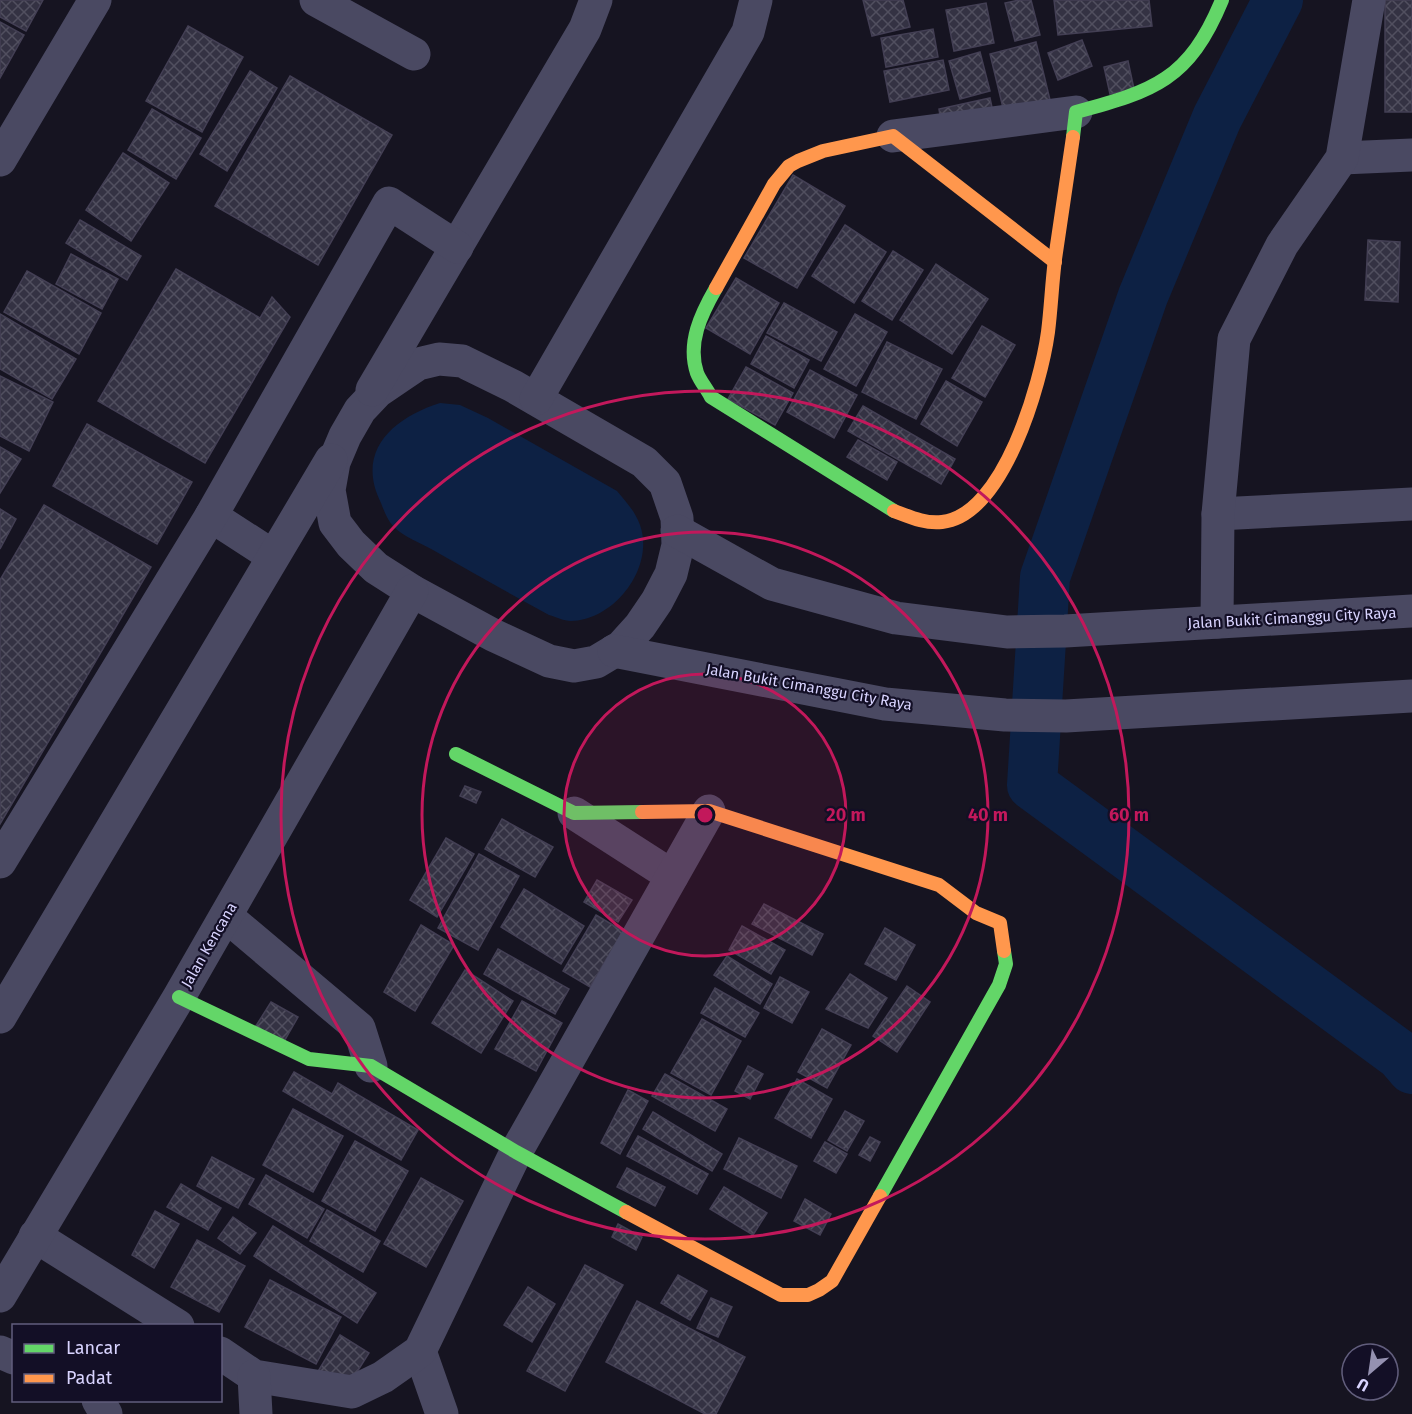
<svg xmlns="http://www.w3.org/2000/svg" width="1412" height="1414" viewBox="0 0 1412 1414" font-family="'Fira Sans',sans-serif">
<defs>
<pattern id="building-cross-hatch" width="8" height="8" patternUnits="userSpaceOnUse" patternTransform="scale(1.5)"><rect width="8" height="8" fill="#343243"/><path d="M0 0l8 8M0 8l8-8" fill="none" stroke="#514f5f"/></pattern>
</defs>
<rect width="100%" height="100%" fill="#161421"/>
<!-- water -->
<path fill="#0d2144" d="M440,403L460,405L488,418L617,491C626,502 635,511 640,525C655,567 615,620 571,621C564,621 556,617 549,615C510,594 472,572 433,550C423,544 402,536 394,527C388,521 384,511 381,503C355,451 393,418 440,403Z"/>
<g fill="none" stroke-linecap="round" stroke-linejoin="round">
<!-- canal -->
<path stroke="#0d2144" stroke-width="50" d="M1278,0L1217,118L1143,296L1045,577L1032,785L1400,1055L1412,1069"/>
</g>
<!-- building -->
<g fill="url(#building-cross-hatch)" stroke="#433f54" stroke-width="1.5">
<path d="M0,0H43L26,31L0,17Z"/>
<path d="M863,0H903L910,27L872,36Z"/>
<path d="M1019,0H1031L1040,35L1015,41L1005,3Z"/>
<path d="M1054,0H1149L1152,26L1058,35Z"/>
<rect x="1385" y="0" width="27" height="112"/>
<path d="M986,3L994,43L954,51L946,10Z"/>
<path d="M0,22L24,35L0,78Z"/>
<path d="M188,26L243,57L202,132L146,101Z"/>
<path d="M933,29L938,57L886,67L881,38Z"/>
<path d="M1082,40L1092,66L1058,80L1048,53Z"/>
<path d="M1036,42L1050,100L1004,112L990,54Z"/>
<path d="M980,52L990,91L960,99L949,61Z"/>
<path d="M943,60L949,90L890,102L884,71Z"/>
<path d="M1128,61L1134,89L1110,94L1104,67Z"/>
<path d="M250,71L277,88L227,171L200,154Z"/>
<path d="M290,76L392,135L318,265L215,206Z"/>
<path d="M990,98L994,117L942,128L939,109Z"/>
<path d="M152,109L201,138L176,179L128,150Z"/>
<path d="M123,153L169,183L131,241L86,210Z"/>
<path d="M793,175L845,206L797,288L744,258Z"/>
<path d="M80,220L141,256L127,280L66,243Z"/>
<path d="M845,225L886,252L854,303L812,276Z"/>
<path d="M1368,240L1400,242L1398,302L1365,300Z"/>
<path d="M893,251L923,270L892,320L862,301Z"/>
<path d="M71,254L118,279L102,309L56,284Z"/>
<path d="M936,264L988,299L952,354L900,320Z"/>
<path d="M176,269L260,318L272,297L290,317L205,463L98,401Z"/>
<path d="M27,271L101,313L79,354L4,312Z"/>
<path d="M736,278L779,303L750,354L706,328Z"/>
<path d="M784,303L837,332L821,361L767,333Z"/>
<path d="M0,314L76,359L52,399L0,369Z"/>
<path d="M855,314L887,332L856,386L824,369Z"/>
<path d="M982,326L1015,345L985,397L952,378Z"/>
<path d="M766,336L809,360L794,388L751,364Z"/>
<path d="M887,342L942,369L916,419L862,392Z"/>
<path d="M746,367L793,393L775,425L728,399Z"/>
<path d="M810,370L857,395L834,438L787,412Z"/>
<path d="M0,376L53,402L29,451L0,436Z"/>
<path d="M946,381L982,402L957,446L921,424Z"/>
<path d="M863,406L955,459L941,484L848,431Z"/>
<path d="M87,424L192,482L157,544L53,486Z"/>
<path d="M858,440L897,462L887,480L847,457Z"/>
<path d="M0,447L21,459L0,493Z"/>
<path d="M44,505L151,567L0,824V580Z"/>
<path d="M0,509L16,519L0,549Z"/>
<path d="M465,786L481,792L476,803L460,796Z"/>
<path d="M502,819L553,847L535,877L485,849Z"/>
<path d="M446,838L474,854L437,917L410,900Z"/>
<path d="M479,854L519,876L478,950L438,928Z"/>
<path d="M597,880L632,900L618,922L584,902Z"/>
<path d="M524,889L584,926L561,964L501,927Z"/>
<path d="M764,904L823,934L812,955L752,924Z"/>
<path d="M596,915L623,931L590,987L563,971Z"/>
<path d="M421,925L454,945L415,1011L384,992Z"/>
<path d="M742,926L785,950L771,974L729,950Z"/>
<path d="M885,928L915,945L896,980L865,964Z"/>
<path d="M498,949L569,989L555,1014L484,974Z"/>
<path d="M727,956L772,984L760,1004L714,975Z"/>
<path d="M465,970L513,1001L481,1053L432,1023Z"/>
<path d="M850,974L887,998L868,1028L826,1009Z"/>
<path d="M780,977L809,992L792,1023L764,1008Z"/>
<path d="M907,986L930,1002L897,1052L873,1036Z"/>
<path d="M715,988L759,1013L745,1037L701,1013Z"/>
<path d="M522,1001L562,1023L536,1071L495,1049Z"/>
<path d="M271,1002L298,1017L282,1045L254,1029Z"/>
<path d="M702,1019L741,1041L711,1095L671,1073Z"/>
<path d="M822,1029L851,1045L827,1088L798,1072Z"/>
<path d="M748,1066L763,1074L750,1099L735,1091Z"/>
<path d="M294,1072L332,1094L338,1083L418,1130L401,1160L283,1091Z"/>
<path d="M665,1074L727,1109L715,1131L652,1096Z"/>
<path d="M797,1079L832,1099L811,1138L775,1118Z"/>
<path d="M628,1090L648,1101L620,1154L601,1143Z"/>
<path d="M293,1109L343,1136L313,1192L263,1165Z"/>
<path d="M845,1111L864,1121L847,1151L828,1140Z"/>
<path d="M653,1112L722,1154L712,1171L643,1129Z"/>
<path d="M638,1136L708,1174L697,1194L627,1156Z"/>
<path d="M870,1137L880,1142L870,1161L859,1155Z"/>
<path d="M739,1138L797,1166L781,1198L724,1169Z"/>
<path d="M355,1141L408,1171L375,1231L322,1201Z"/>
<path d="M825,1142L847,1154L836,1173L814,1161Z"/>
<path d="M212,1157L254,1179L238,1208L197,1186Z"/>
<path d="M627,1168L665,1187L655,1206L617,1187Z"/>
<path d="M266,1175L324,1209L307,1238L249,1204Z"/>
<path d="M421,1178L463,1201L426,1267L384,1244Z"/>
<path d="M181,1184L221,1208L208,1230L167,1207Z"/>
<path d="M724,1187L767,1213L753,1235L710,1209Z"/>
<path d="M805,1199L831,1214L820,1235L794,1221Z"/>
<path d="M327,1210L380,1241L363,1272L310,1241Z"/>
<path d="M155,1211L179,1224L154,1268L132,1255Z"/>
<path d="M233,1217L256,1233L240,1254L218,1238Z"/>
<path d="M618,1224L642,1237L636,1250L612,1237Z"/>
<path d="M273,1226L376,1293L357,1323L254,1256Z"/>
<path d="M197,1240L245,1266L219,1312L171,1287Z"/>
<path d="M585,1265L623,1285L565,1391L527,1371Z"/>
<path d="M678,1275L707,1291L690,1320L661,1303Z"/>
<path d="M270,1280L341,1317L316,1364L245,1327Z"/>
<path d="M528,1287L555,1304L532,1342L504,1325Z"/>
<path d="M711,1298L732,1307L718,1337L697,1328Z"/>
<path d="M637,1301L745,1357L716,1414H705L606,1362Z"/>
<path d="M340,1335L369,1353L345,1391L317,1373Z"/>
</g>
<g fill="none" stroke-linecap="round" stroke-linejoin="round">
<!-- street -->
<g stroke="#4a4962" stroke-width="33">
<path d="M316,0L414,54"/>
<path d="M893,136L1076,112"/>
<path d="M1342,158L1412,155"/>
<path d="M0,160L95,0"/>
<path d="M439,359L462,361L513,386L644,462L665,483L677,518L678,545L671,574L657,601L640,626L621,647L596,662L574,666L549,661L493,635L412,591L376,568L351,544L335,523L329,490L334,462L345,436L360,410L378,391L403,374L418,364Z"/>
<path d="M372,390L585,29L596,0"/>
<path d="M536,399L748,32L756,0"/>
<path d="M1218,514L1412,504"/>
<path d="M211,516L273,556"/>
<path d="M677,531L772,584L896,618L1007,632L1065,631L1412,611"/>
<path d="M1217,622L1218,514L1234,339L1282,245L1342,158L1369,0"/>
<path d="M614,651L885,704L1005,715L1066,716L1412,696"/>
<path d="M574,813L672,876"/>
<path d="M0,862L211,516L389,203L457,247"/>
<path d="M226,916L359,1028L371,1066"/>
<path d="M0,1017L331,460"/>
<path d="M35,1236L178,1326"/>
<path d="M0,1296L179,997L412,591"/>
<path d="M420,1351L442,1414"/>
<path d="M0,1352L14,1358"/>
<path d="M220,1353L254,1376L352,1392L383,1377L420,1351L516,1152L709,811"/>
<path d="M254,1376L256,1414"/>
<path d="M98,1400L106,1414"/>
</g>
<!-- fast -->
<g stroke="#63d668" stroke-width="14">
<path d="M1073,137L1076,112C1154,91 1189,80 1222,0"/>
<path d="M716,288C701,314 687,343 697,373C700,381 707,389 711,397L894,511"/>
<path d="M456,754L574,813L642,812"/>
<path d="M179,997L309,1059L371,1066L516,1152L626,1212"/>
<path d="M880,1196L999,985L1006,964L1004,951"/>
</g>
<!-- slow -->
<g stroke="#ff974d" stroke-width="14">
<path d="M716,288L774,184L789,166L798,161L823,151L893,136L1055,262"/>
<path d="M894,511C910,517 925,524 942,522C1004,515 1041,383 1048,332C1051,308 1052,283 1055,259C1061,218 1067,178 1073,137"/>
<path d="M642,812L709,811L939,885L976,913L1000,923L1004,951"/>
<path d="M626,1212L781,1295H808L819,1290L832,1281L880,1196"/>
</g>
</g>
<!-- distance rings -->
<circle cx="705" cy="815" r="141" fill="#c2185b" fill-opacity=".12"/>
<g fill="none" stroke="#c2185b" stroke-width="3">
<circle cx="705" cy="815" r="141"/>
<circle cx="705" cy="815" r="283"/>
<circle cx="705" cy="815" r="424"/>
</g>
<g text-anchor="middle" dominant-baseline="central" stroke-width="4.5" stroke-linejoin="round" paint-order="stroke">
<!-- street labels -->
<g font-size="15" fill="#d9d4ff" stroke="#130f26">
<text transform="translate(1292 618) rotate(-3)">Jalan Bukit Cimanggu City Raya</text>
<text transform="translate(809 687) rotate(10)">Jalan Bukit Cimanggu City Raya</text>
<text transform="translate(209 945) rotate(-60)">Jalan Kencana</text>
</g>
</g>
<circle cx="705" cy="815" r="9" fill="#c2185b" stroke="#130f26" stroke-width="3"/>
<g font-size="18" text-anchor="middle" font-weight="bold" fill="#c2185b" stroke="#130f26" stroke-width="4.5" stroke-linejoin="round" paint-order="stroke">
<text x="846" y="821">20 m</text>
<text x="988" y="821">40 m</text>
<text x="1129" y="821">60 m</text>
</g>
<!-- legend -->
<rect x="12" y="1324" width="210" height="78" fill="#130f26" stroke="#625e7d" stroke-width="1.5"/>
<rect x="24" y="1344" width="30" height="9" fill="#63d668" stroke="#625e7d" stroke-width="1.5"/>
<text x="66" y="1354" font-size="18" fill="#d9d4ff">Lancar</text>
<rect x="24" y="1374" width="30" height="9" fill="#ff974d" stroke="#625e7d" stroke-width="1.5"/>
<text x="66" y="1384" font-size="18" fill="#d9d4ff">Padat</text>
<!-- north arrow -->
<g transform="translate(1370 1372) rotate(209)"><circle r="28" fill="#130f26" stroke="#625e7d" stroke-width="1.5"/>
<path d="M0-4.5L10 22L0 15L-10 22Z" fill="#9591b1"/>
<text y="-9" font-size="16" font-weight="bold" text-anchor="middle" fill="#d9d4ff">U</text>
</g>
</svg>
